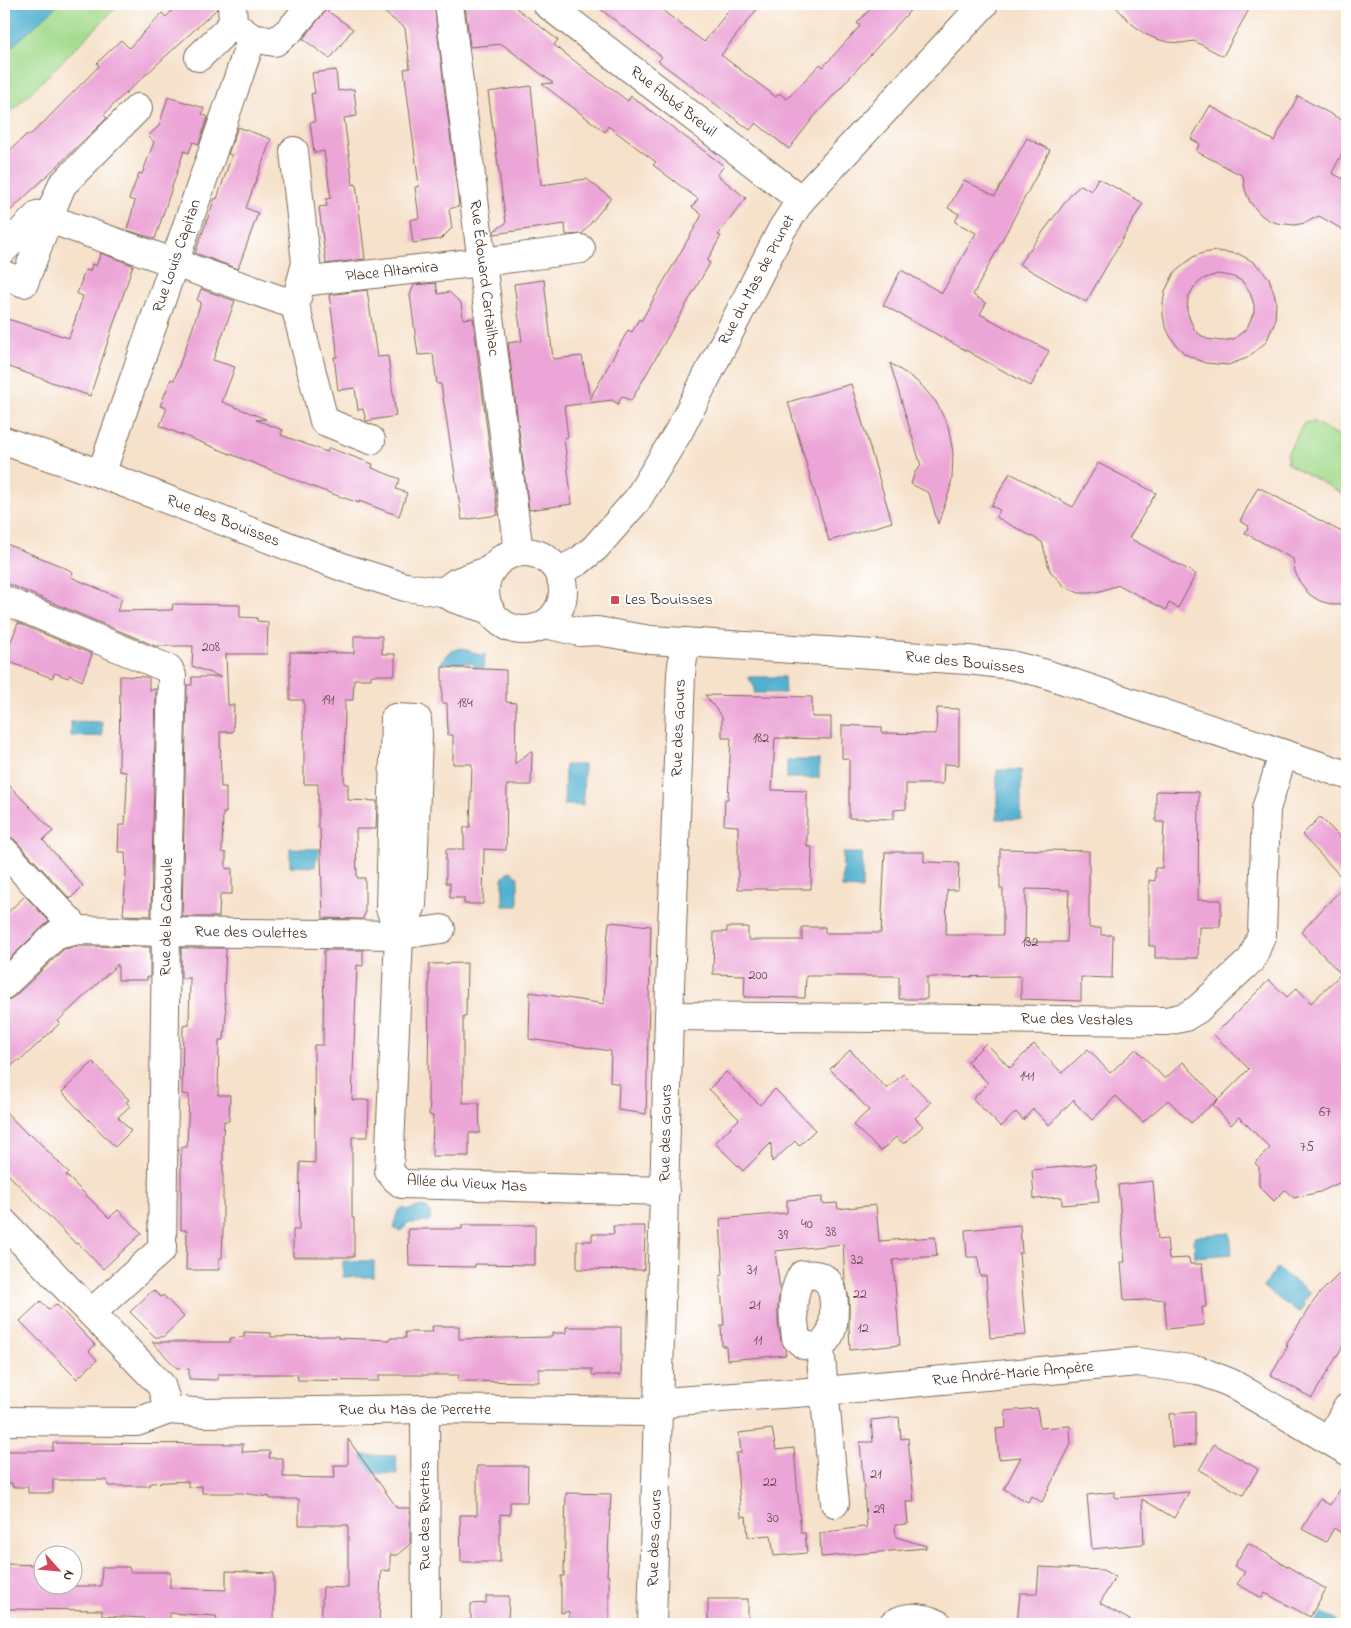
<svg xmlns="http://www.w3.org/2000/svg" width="1351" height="1628" viewBox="0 0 1351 1628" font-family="'Indie Flower',sans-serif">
<rect width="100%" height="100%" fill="#fff"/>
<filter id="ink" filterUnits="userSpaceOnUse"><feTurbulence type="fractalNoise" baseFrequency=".02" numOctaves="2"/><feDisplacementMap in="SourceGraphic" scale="10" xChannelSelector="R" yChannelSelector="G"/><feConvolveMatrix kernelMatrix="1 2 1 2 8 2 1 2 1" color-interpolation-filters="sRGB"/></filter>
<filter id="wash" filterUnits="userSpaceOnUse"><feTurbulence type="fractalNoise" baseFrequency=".0096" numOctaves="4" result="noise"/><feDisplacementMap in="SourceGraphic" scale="20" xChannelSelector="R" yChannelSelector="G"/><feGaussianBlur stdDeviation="1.12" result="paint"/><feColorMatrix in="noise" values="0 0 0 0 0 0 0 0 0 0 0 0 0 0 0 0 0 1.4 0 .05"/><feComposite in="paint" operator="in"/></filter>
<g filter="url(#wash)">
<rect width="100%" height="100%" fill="#f6e1ca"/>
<!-- green -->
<g fill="#a3db8d" stroke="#6f8256">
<path d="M4,4H120L4,119Z"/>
<path d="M1312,421L1347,440V496L1288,464L1287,454L1303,424Z"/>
</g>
<!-- water -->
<g fill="#51b1d0" stroke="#466e77">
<path d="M4,4H59L4,54Z"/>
<path d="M463,648L480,655L485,654L484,668L474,667L473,663H441C447,652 452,650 463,648Z"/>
<path d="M748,677H784L785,693H754L755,688Z"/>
<path d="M71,721L102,722V736L71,737Z"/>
<rect x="787" y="760" width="32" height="18"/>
<path d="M565,765H584L583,805H564Z"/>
<rect x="997" y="770" width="24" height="49"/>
<path d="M290,848L320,849C319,856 315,860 315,867L290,866Z"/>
<path d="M843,853H862V889L842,888Z"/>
<path d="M511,871L518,877V906H503V877L508,872Z"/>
<path d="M421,1206L428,1209L431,1215L430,1220C422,1225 414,1221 406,1224L405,1228L401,1231L394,1229C396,1221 394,1213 402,1208L409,1210Z"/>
<path d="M1230,1233L1232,1254L1195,1257L1194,1236Z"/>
<rect x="343" y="1261" width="31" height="16"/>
<path d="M1277,1268L1311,1293L1303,1302L1305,1305L1302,1311L1297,1312L1263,1287Z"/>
<path d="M362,1455L396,1456L397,1474L362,1473Z"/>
<path d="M1322,1612L1338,1622L1337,1624H1314Z"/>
</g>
<g id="blocks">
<!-- building -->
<g fill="#eca5d7" fill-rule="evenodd">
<path d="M178,4H217V9L115,103L104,115L107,118L4,217V156L26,135L31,134L44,122L99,66L97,63L121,40L129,48L162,13L166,17Z"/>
<path d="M373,4H434L459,206L449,209L452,228L441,239L413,243L410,220L419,218L415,187L419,186L404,69L410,68L405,28Z"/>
<path d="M465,4H511L558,40L554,45L590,73L628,101L631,96L724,166L717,175L746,198L718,235L721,236L707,261L710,263L631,401L622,396L618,404L612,400L564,406L568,437L564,438L572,504L529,510L508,343L522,341L514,284L544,280L553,359L582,356L590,399L628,330L632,332L639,319L641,321L702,215L692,207L698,199L653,165L656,162L608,126L605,132L542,84L553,83L502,44L470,47Z"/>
<path d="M594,4H654L704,42L734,4H761L721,55L776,97L779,93L787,99L820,64L823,67L860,26L857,23L875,4H916L813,118L789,149L756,123L750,130L658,61L662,57Z"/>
<path d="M1113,4H1252L1223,56L1194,41L1181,43L1168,42L1156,39L1145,34L1132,24Z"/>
<path d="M326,10L353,29L330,59L303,39Z"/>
<path d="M336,70L338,91L354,89L357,116L344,118L353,185L356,184L365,259L326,264L319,207L327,206L326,199L331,198L324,151L314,153L310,122H315L311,94L315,93L312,73Z"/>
<path d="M531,86L541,185L587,179L611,198L582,234L566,235L565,224L494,234V231L506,223L488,92Z"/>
<path d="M1298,96L1347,123V143L1332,173L1347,181V232L1319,216L1305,223L1294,225L1277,223L1269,220L1261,215L1250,202L1245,190L1243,176L1196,151L1200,144L1191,139L1210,106L1274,141Z"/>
<path d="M168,97L204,108L202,114L208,117L199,144L193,142L189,153L184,151L155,239L127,230L135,201L129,199L139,173L142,174L154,142L148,136L159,126Z"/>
<path d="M238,127L271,139L246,208L258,213L238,269L195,253L215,198L217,199L232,155L228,154Z"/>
<path d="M1027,138L1050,150L973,295L986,303L980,314L1049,351L1031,386L883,305L901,270L942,293L976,233L955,222L959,214L948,208L964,180L995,196Z"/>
<path d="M1098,178L1143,203L1086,302L1019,264L1072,193L1081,185L1091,191Z"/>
<path d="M1216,251L1239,254L1255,263L1269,278L1276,300L1275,322L1266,342L1247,358L1228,365L1205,363L1185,354L1177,346L1170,336L1165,325L1163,315V303L1165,291L1174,273L1193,257L1203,253ZM1217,274L1231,276L1242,281L1250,292L1254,305V312L1247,328L1234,339L1221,341L1207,339L1199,334L1194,329L1187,312L1188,298L1194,287L1203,279Z"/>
<path d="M101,253L133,265L90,396L4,365V318L69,338L83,296L77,294L85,270L90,271L92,264L96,266Z"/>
<path d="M436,283L438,294L449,292L461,303L463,319L473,318L498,515L462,520L441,384H437L433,354L418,355L410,295L414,285Z"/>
<path d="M201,289L235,301L213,360L235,367L222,402L266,419L256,420L283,430L281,435L327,452L329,448L343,453L373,464L372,468L400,479L396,489L407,493L399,516L359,501V503L321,490L160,426L167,408L160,406L171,379L174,380L191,333L201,302L197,300Z"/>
<path d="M367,290L377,357L388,356L396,416L366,421L363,409L358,410L355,388L338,390L334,357H337L336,342L329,295Z"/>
<path d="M890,363L914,379L921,385L936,402L948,426L953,452L952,478L950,489L938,524L929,493L911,484L915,472L921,466Z"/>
<path d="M851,384L892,522L829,541L788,402Z"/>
<path d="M1098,463L1156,493L1129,538L1196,574L1178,608L1169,603L1166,610L1119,585L1100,591L1090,593H1079L1065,587L1050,571L1042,542L996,517L1000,510L991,506L1010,473L1073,507Z"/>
<path d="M1258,487L1347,535V604L1334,605L1320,601L1310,595L1299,581L1295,571L1293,559L1245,533L1249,526L1240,521Z"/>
<path d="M4,543L61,566L73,572L71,577L122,599L117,611L172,610L173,604L240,605V617L257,618V621L268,622L267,654H226L228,705H234L233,732H220L221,787H226V813H223L222,852L226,853V869L232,868V894H220L219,917H182L187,685H192V677H221L192,666L193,646H155L4,582Z"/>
<path d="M18,623L92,654L82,681L70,675L68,678L55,673L52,678L4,660Z"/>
<path d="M354,636H382V654H395V675H371V679H354L353,700H345L344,784H348V800L377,801L376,829H356L357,878H365V915H364L363,919L323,918L320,828H318V784H304V700H290V652L354,653Z"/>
<path d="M442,667L506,670V702L516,703L515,764L532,750L531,785H507L506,850L484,849L483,904H464V898H450V883H446V849H464V827H470L472,764H453V735H448L447,703H442Z"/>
<path d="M120,676L147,677L149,678V690L156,689L151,916L123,915L126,874L125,852H118L119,825H125L127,785L126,772L119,771Z"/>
<path d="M705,695L812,697V717H831V739L775,738L772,790L807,791V847H812L811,889H738V826L724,825L725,799H728L731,738H722V717Z"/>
<path d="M937,708L959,709V765L944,764L943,784H906V809L894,810V819L849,818V759L842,758V725L882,727V733L936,734Z"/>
<path d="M4,780L53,831L43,840L83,886L70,899L15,840L4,833Z"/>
<path d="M1156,791L1199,792L1198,900H1221V914L1220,927H1199L1198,958H1155V946H1149V880L1155,881V868H1162L1164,822H1156Z"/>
<path d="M1320,817L1347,844V1179L1320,1192L1294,1198L1285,1190L1274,1201L1259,1186V1167L1255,1163L1270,1148L1239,1117L1231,1125L1213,1105L1249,1069L1214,1035L1269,980L1287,997L1297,988L1311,1003L1341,974L1301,932L1347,883L1302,835Z"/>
<path d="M1000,849L1089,851V928H1101V935H1113L1112,978L1081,977V1001L1021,999V976L927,977V999H899V976H806L805,998L744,997L745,975L713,974L714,932H727V927H748V940H802V927H825V933H881L885,852H924V862L959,863L958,890H947L946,935H1003V889H1000ZM1026,889L1069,890L1067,942H1025Z"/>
<path d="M25,896L49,921L4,964V916Z"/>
<path d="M609,922L651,926L646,1114L618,1110L619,1084L610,1082L611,1051L529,1039L530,992L604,1004L606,952Z"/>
<path d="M80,946L150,947V977H147V980H118V964L58,1021L60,1023L20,1061L19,1059L4,1074V1000H8L15,996L64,949Z"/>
<path d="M181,948H226L224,989L226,1014L224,1040H219L218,1095H230L229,1121H224L223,1136V1230L222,1258H219V1270H186L187,1230H181V1147H187L189,1095L182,1094L183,1026L189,1025L190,978H181Z"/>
<path d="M324,950H363V966L357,965L352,1100H369L368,1137H352V1218H354V1257H293V1230H299L300,1162L315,1163L314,1045H323Z"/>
<path d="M467,963L466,1016H463V1103H479L480,1133H469V1156H432L433,1116L429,1115L430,1103H428L429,964Z"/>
<path d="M986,1043L1010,1068L1034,1044L1062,1073L1088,1049L1110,1073L1136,1049L1165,1079L1183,1062L1218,1099L1191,1123L1168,1100L1143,1122L1116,1096L1092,1120L1075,1103L1074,1099L1049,1125L1033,1109L1023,1120L1016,1112L1001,1127L973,1099L988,1083L967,1062Z"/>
<path d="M850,1050L887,1089L903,1074L931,1103L915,1118L923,1126L904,1144L896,1137L881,1151L853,1125L869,1110L830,1069Z"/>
<path d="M93,1062L129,1100L126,1102L130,1106L118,1117L131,1131L115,1147L62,1092Z"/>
<path d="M726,1072L760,1105L775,1089L815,1130L799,1146L795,1141L772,1162L771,1143L743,1171L715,1143L739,1119L709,1089Z"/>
<path d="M4,1110L28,1135L30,1133L69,1173L66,1175L109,1218L118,1210L142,1233L103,1269L78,1243L76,1244L4,1170Z"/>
<path d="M1095,1164L1099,1202L1062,1205V1197L1034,1199L1032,1170Z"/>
<path d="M1153,1181L1158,1240L1167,1239L1169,1259L1189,1258L1190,1264H1202L1206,1307H1202L1204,1325L1167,1329L1164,1299L1124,1301L1121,1262H1125L1118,1185Z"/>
<path d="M822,1197V1204L837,1203L838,1209L876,1205L879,1241L935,1237L937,1256L893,1260L900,1345L850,1350L849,1327V1299L845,1280L843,1244L775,1251L780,1290L778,1306V1324L781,1340L785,1349L786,1355L727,1360L726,1346H722L721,1325H724L720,1276L723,1275L720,1219L787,1213V1200Z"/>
<path d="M462,1225H535V1265L475,1264V1267L409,1266L408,1229H462Z"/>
<path d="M1020,1225L1022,1253H1019L1026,1335L990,1338L986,1276H980L978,1257H967L965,1230Z"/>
<path d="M613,1226H645L644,1270L577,1269V1241H592V1234H614Z"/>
<path d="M1347,1266V1339L1312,1398L1271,1375L1288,1346L1286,1344L1311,1305L1320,1293Z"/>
<path d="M153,1290L161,1297L163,1295L184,1317L163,1337H155L130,1312Z"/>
<path d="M41,1301L49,1310L56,1304L95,1345L89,1351L97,1360L77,1379L20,1321Z"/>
<path d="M432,1326H459V1339L552,1337V1333H566V1327H621V1375H592V1369H539V1382L458,1381L459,1375H379V1381L298,1380L297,1374H218V1380L189,1379V1369L177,1368L152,1342H230V1338L244,1337V1332L271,1333V1337L338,1336V1338L390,1340V1338H406L405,1332H433Z"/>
<path d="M1037,1408L1040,1428L1070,1426L1071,1444L1042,1502L1031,1496L1028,1502L1004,1489L1021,1457L999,1459L996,1429L1006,1428L1005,1411Z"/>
<path d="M1195,1412V1445L1172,1447L1169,1414Z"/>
<path d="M899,1417L901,1439L908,1438L914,1502H906L908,1524L895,1525L896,1537L926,1546V1548L821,1557L820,1533L863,1527L867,1528L860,1442H873L871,1420Z"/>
<path d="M772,1429L776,1450L794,1448L801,1533H805L807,1553L774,1556L771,1535L748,1537L746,1516L741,1517L736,1453H741L739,1433Z"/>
<path d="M348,1439L397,1508H410V1544L397,1555H390V1571L381,1570L379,1624L321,1623L323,1587L348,1588V1525H299V1499H270V1497L241,1493H202V1486L188,1487V1481L150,1483V1486H108L107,1480H53V1493H28V1487H12V1483H4V1451H53V1443L243,1444L242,1452L270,1451L269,1458H283V1477L335,1478L334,1465H348Z"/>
<path d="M1214,1444L1258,1469L1243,1495L1199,1470Z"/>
<path d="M477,1466H528L527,1502H510V1515L500,1514V1562H461L460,1515H477Z"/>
<path d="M1347,1479V1537L1334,1528L1326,1542L1302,1529L1320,1499L1330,1505Z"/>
<path d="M1115,1492V1498L1189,1492L1174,1518L1142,1499L1144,1544L1092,1549L1087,1495Z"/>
<path d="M566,1493L611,1494L607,1576H609V1624H569V1611L561,1613V1576H564Z"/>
<path d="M1248,1543L1326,1589L1310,1617L1265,1593L1262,1598L1237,1584L1245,1572L1234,1566Z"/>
<path d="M7,1564L42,1565V1586H101L102,1567H129L130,1572H170V1588L226,1590V1571L274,1573V1621H217L216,1616L170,1613V1620H144V1618L102,1616V1610L7,1609Z"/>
<path d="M1039,1567L1103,1570L1115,1577L1100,1603L1137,1624H1017L1020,1593H1037Z"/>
<path d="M486,1596H509L508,1624H471V1604L486,1603Z"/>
<rect x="708" y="1599" width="40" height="25"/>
</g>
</g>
</g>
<g filter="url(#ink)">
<use href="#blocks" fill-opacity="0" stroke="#7c6a5a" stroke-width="1"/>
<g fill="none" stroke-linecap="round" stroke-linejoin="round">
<defs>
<g id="minor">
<path d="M232,4L233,24L252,38L275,42L290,30L312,4"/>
<path d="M449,4L519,552"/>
<path d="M547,4L801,200"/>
<path d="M199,57L233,24"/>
<path d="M294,151L306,263L295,305L324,421L371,440"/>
<path d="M4,249L38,215L295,305"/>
<path d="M4,275L24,283L48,219L62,185L138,108"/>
<path d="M301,282L482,262L581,249"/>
<path d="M4,441L101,474L345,568L405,587L443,592L455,599L490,610"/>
<path d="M101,474L252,38"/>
<circle cx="524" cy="591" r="39"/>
<path d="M558,572L579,561L595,548L637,500L679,431L782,229L801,200L984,4"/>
<path d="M443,592L457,582L492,569"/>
<path d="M4,600L169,669L172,676L166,932L162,1249L91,1313"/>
<path d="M545,624L580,632L597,631L651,640L968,660L1011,665L1043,673L1347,775"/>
<path d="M4,851L78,930"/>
<path d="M399,935L412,905L418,735L417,719L395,718L390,908L399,935L389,1171L395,1178L402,1184L665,1191"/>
<path d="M4,985L56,935L78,930L166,932L399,935L441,929"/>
<path d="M669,1016L1167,1021L1185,1017L1198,1009L1252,959L1262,934L1266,809L1283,755"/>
<path d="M4,1223L161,1385L169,1410L207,1413L425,1409L645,1412L676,1401L824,1391L1137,1362L1198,1370L1231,1383L1347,1451"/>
<path d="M820,1348L804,1345L796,1338C793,1316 790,1296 802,1275C828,1272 834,1285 834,1308C834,1316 834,1325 831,1332C829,1338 823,1343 820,1348L835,1503"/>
<path d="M425,1409L426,1624"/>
<path d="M4,1421L137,1422L169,1410"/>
<path d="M1329,1440L1347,1408"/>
<path d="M652,1624L669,1016L681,674L685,642"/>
<path d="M893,1624C907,1615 923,1617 938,1624"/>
</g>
</defs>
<!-- minor casing -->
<use href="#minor" stroke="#7c6a5a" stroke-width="30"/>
<!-- minor -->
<use href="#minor" stroke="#fff" stroke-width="28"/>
</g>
</g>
<!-- markers -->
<rect fill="#d1495b" stroke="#fff" stroke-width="2" x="610" y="595" width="10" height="10" rx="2.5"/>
<g text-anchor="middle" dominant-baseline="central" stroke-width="4" stroke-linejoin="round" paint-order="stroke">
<!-- number labels -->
<g font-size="14" fill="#67494c">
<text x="211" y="647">208</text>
<text x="328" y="700">191</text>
<text x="465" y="703">184</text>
<text x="761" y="738">182</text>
<text x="1030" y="942">132</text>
<text x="758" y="975">200</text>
<text x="1027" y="1076">141</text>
<text x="1325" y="1112">67</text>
<text x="1307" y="1147">75</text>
<text x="807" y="1224">40</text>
<text x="831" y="1232">38</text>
<text x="783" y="1235">39</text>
<text x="857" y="1260">32</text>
<text x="752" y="1270">31</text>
<text x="860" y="1294">22</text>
<text x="755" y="1305">21</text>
<text x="863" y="1328">12</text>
<text x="758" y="1340">11</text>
<text x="876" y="1474">21</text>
<text x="770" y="1482">22</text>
<text x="879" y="1509">29</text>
<text x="773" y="1518">30</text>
</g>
<!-- street labels -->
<g font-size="16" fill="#3b2a1e" stroke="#fff">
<text transform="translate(673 102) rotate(38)">Rue Abbé Breuil</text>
<text transform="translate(177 256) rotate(-71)">Rue Louis Capitan</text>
<text transform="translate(392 272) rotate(-6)">Place Altamira</text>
<text transform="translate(484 278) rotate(83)">Rue Édouard Cartailhac</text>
<text transform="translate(757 280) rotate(-62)">Rue du Mas de Prunet</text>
<text transform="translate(223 521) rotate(21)">Rue des Bouisses</text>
<text transform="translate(965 663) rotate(6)">Rue des Bouisses</text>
<text transform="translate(679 728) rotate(-88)">Rue des Gours</text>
<text transform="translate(167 917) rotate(-89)">Rue de la Cadoule</text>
<text transform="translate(251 933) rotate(1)">Rue des Oulettes</text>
<text transform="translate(1077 1020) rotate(1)">Rue des Vestales</text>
<text transform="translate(666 1133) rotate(-89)">Rue des Gours</text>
<text transform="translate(467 1184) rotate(3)">Allée du Vieux Mas</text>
<text transform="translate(1013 1374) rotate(-5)">Rue André-Marie Ampère</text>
<text x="415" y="1410">Rue du Mas de Perrette</text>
<text transform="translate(425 1516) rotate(-90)">Rue des Rivettes</text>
<text transform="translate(655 1538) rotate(-88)">Rue des Gours</text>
</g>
<!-- poi labels -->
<g font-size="16" fill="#3b2a1e" stroke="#fff" text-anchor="start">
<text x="625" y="600">Les Bouisses</text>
</g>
</g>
<!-- margin -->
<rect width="1351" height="1628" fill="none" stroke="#fff" stroke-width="20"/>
<!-- north arrow -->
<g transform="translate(58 1570) rotate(117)"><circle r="24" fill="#ffffff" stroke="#b1aaa5"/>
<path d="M0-4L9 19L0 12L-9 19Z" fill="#d1495b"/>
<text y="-8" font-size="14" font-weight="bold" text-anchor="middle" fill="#3b2a1e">N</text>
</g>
</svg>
